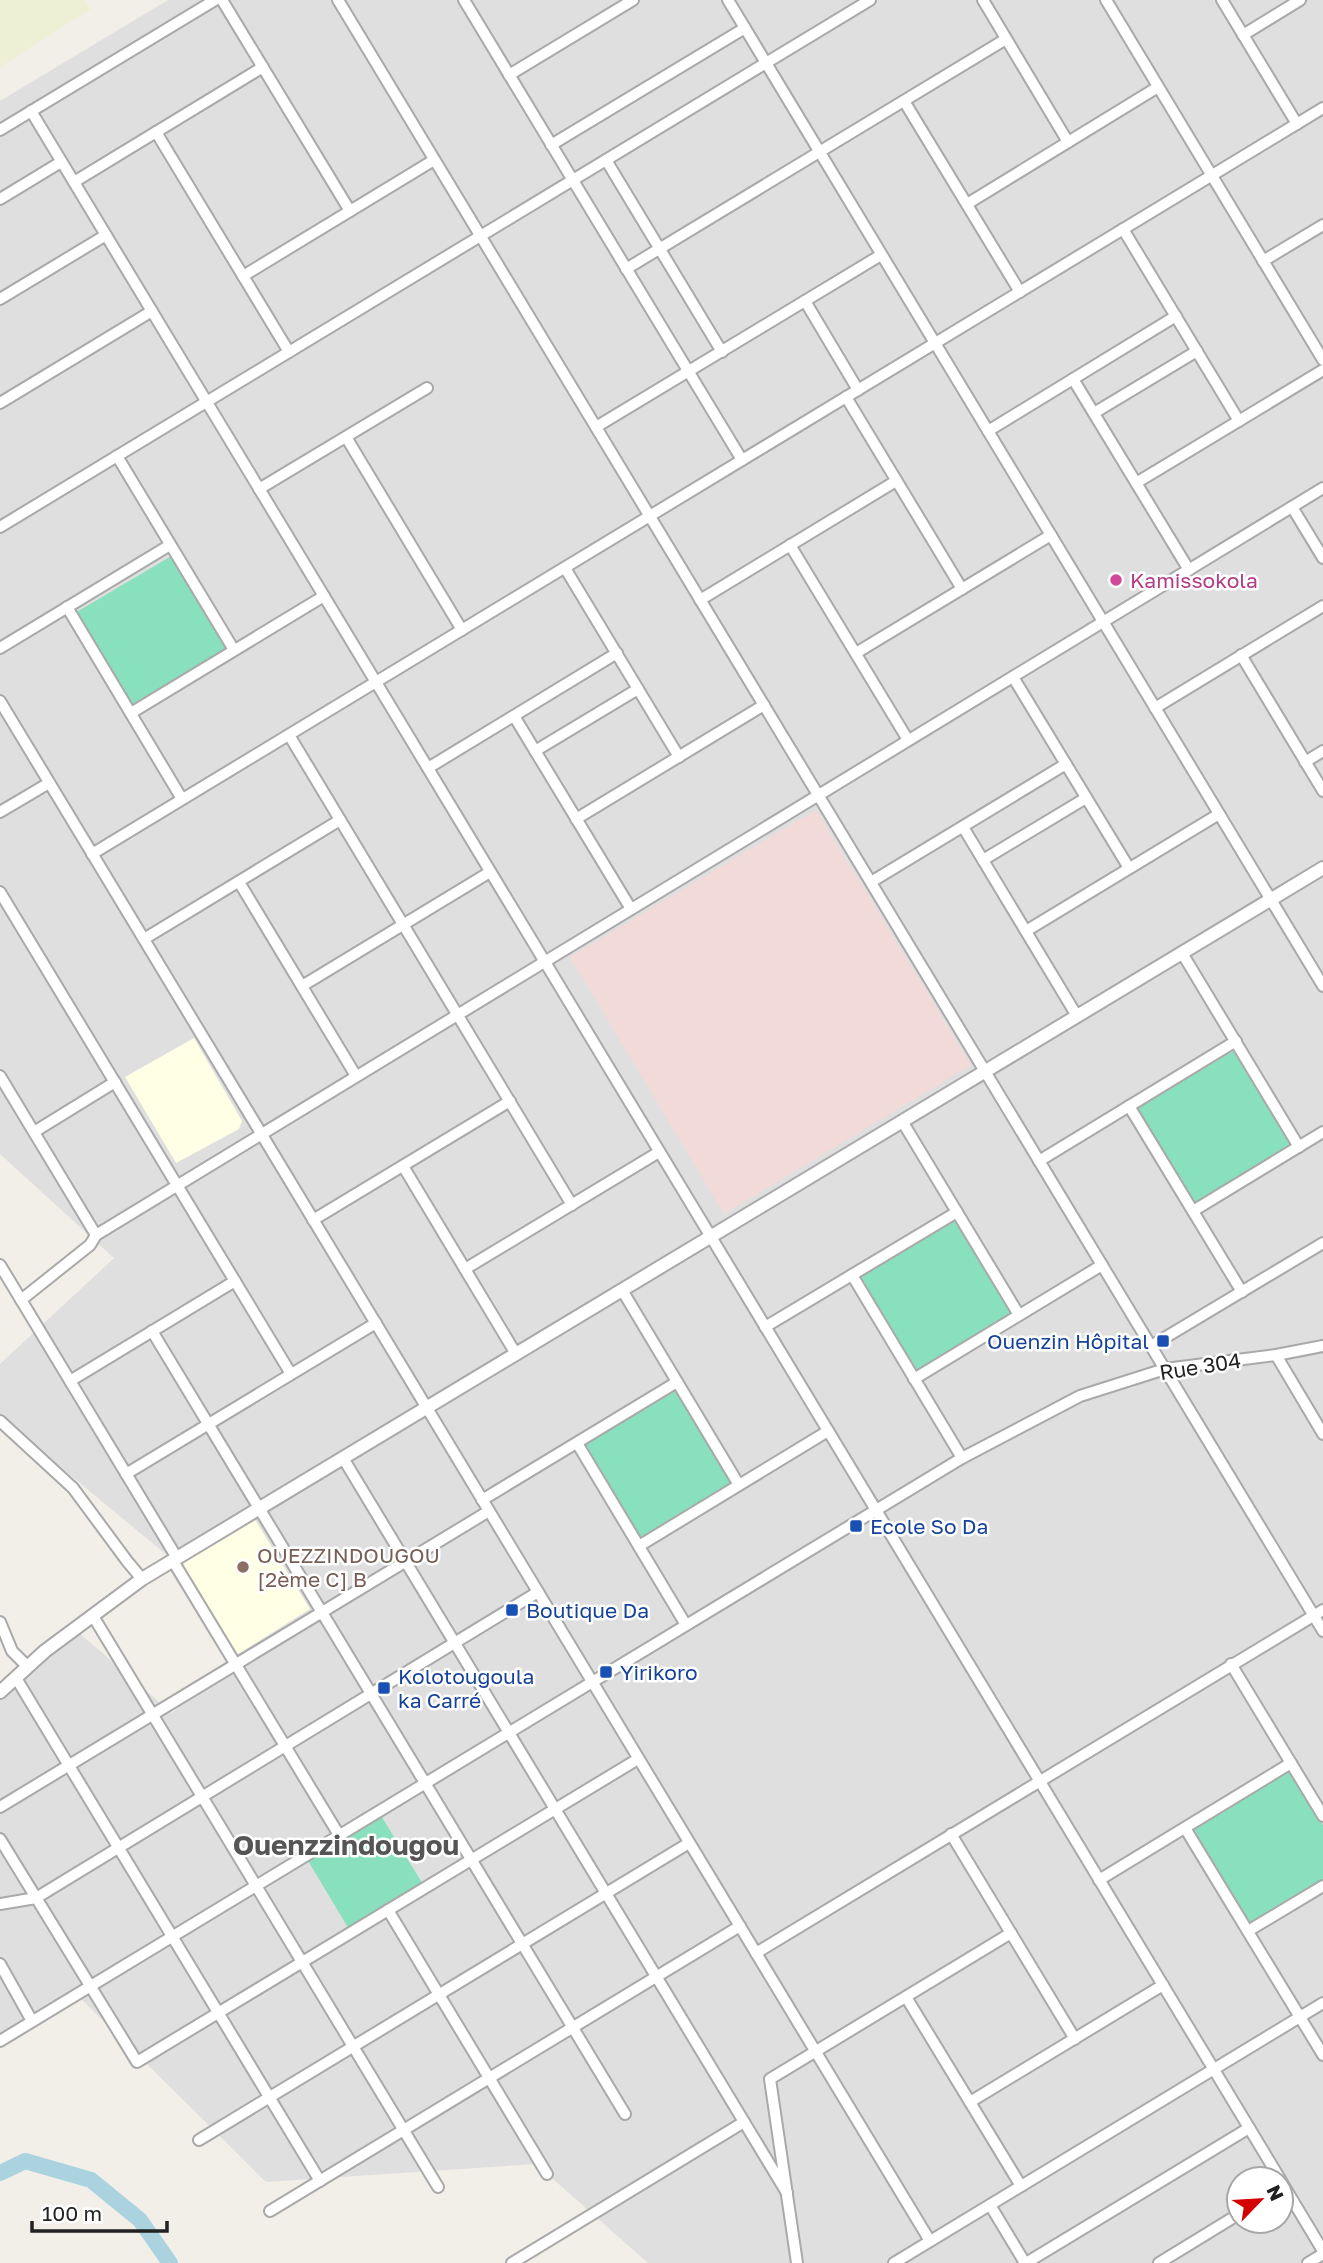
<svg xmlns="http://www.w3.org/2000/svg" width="1323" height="2263" viewBox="0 0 1323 2263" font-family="'Golos Text',sans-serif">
<rect width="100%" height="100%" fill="#f2efe9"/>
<!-- residential -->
<path fill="#e0dfdf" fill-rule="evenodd" d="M168,0H1323V2263H648L536,2164L266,2182L74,1992L0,2049V1700L78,1632L172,1713L261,1633L0,1417V1364L114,1258L0,1154V101ZM1239,2179H1281V2221H1239Z"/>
<!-- commercial -->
<path fill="#f2dad9" d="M816,810L971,1065L724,1214L570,957Z"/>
<!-- education -->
<g fill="#ffffe5">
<path d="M194,1038L242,1121L239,1129L176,1163L125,1077Z"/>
<path d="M254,1518L310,1609L238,1654L182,1563Z"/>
</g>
<!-- farmland -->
<path fill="#eef0d5" d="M0,0H84L91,9L0,67Z"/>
<!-- pitch -->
<g fill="#88e0be">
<path d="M173,555L229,651L131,709L75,613Z"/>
<path d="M1235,1050L1292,1145L1194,1203L1137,1108Z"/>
<path d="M957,1220L1013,1316L915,1374L859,1278Z"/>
<path d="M679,1389L735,1484L638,1542L581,1447Z"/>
<path d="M1290,1770L1323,1825V1879L1249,1923L1193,1828Z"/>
<path d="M380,1814L424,1886L350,1931L307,1859Z"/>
</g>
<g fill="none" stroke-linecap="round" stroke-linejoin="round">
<!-- river -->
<path stroke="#aad3df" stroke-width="16" d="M0,2173L25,2161L91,2180L140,2220L170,2263"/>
<defs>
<g id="minor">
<path d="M222,0L350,211"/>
<path d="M338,0L1323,1631"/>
<path d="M464,0L742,460"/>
<path d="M728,0L1323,986"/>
<path d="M983,0L1068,142"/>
<path d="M1106,0L1323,360"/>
<path d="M1222,0L1297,124"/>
<path d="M1243,35L1300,0"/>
<path d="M509,75L633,0"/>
<path d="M904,101L1020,292"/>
<path d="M31,111L1280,2179"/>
<path d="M0,130L215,0"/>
<path d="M156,132L289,352"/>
<path d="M551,145L745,28"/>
<path d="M606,160L722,352"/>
<path d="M74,182L263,67"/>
<path d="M0,199L61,162"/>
<path d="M967,204L1158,87"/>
<path d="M1123,229L1239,421"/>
<path d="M1263,261L1323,225"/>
<path d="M626,269L1006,39"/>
<path d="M243,276L434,160"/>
<path d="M0,299L106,235"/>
<path d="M805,301L858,390"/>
<path d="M1073,379L1189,570"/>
<path d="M846,397L962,589"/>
<path d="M0,403L152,311"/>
<path d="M1094,413L1197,351"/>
<path d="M596,427L881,255"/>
<path d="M988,431L1176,316"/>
<path d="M346,437L462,630"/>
<path d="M117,456L234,650"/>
<path d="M1136,483L1323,370"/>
<path d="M259,489L427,388"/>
<path d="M1292,507L1323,558"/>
<path d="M0,527L870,0"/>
<path d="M790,545L908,740"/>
<path d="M565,568L679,757"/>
<path d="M700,600L896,481"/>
<path d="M67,607L182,799"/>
<path d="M0,648L170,545"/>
<path d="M856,653L1051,535"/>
<path d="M1241,655L1323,791"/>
<path d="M1013,677L1129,868"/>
<path d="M0,701L930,2241"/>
<path d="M1155,708L1323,606"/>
<path d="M131,713L324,596"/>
<path d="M514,716L631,909"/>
<path d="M289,735L572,1205"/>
<path d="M535,751L638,689"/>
<path d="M1305,762L1323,751"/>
<path d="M428,768L617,653"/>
<path d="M0,812L49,783"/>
<path d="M576,819L764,705"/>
<path d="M963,827L1077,1016"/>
<path d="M92,854L1323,108"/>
<path d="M983,860L1086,798"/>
<path d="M239,882L356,1076"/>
<path d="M871,882L1066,764"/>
<path d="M0,892L291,1374"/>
<path d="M1026,931L1219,814"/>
<path d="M144,939L340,820"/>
<path d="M1182,953L1299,1147"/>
<path d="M302,986L490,872"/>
<path d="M0,1076L96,1235"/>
<path d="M1129,1106L1242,1292"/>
<path d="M902,1121L1019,1315"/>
<path d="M34,1132L115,1082"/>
<path d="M1039,1161L1236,1041"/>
<path d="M403,1166L516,1354"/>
<path d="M1193,1211L1323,1132"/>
<path d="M313,1220L510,1101"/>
<path d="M0,1265L177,1558"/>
<path d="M465,1269L659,1152"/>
<path d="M852,1275L962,1458"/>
<path d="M622,1290L739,1485"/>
<path d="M21,1300L90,1245L96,1235L1323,488"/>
<path d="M765,1327L957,1212"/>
<path d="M152,1331L625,2114"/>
<path d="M1151,1346L1323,1243"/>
<path d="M1276,1355L1323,1434"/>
<path d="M914,1379L1102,1265"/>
<path d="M70,1381L235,1281"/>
<path d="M0,1421L73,1488L127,1561L142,1579"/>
<path d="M577,1443L686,1625"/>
<path d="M343,1458L787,2193"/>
<path d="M126,1474L376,1323"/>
<path d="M482,1500L677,1382"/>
<path d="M639,1546L828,1431"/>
<path d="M173,1561L339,1835"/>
<path d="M93,1616L438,2187"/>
<path d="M0,1622L12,1651L28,1667"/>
<path d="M1231,1664L1323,1816"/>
<path d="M16,1678L320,2181"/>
<path d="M0,1807L489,1511"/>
<path d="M1185,1828L1323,2055"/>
<path d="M951,1834L1075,2039"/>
<path d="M0,1839L137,2062L638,1759"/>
<path d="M1099,1880L1291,1763"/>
<path d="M0,1904L36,1898L538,1592"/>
<path d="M388,1910L547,2174"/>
<path d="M1248,1931L1323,1886"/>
<path d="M756,1953L1323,1610"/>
<path d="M0,1964L32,2021"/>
<path d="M906,1997L1021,2186"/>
<path d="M0,2041L962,1458L1080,1396L1165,1369L1276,1355L1323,1346"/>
<path d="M970,2102L1163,1985"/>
<path d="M199,2140L689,1843"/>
<path d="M1281,2181L1323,2251"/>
<path d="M990,2205L1025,2263"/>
<path d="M270,2211L740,1926"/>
<path d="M512,2263L744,2122"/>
<path d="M797,2263L770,2079L1011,1933"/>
<path d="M894,2263L1323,2003"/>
<path d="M1026,2263L1249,2128"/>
<path d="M1159,2263L1239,2214"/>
<path d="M1308,2263L1323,2254"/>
</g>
<path id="tertiary" d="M0,1692L45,1651L142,1579L1323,868"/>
</defs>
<!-- minor casing -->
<use href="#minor" stroke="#a9a9a9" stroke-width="14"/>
<!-- tertiary casing -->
<use href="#tertiary" stroke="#a9a9a9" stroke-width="16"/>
<!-- minor -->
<use href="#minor" stroke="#fff" stroke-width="10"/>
<!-- tertiary -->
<use href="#tertiary" stroke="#fff" stroke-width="12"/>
</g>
<!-- markers -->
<circle fill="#d1479c" stroke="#fff" stroke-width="2.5" cx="1116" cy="580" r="7"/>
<g fill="#1a4fb4" stroke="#fff" stroke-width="2.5">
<rect x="1156" y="1334" width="14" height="14" rx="3.5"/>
<rect x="849" y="1519" width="14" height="14" rx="3.5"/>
<rect x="505" y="1603" width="14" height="14" rx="3.5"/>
<rect x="599" y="1665" width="14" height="14" rx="3.5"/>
<rect x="377" y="1681" width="14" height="14" rx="3.5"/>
</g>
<circle fill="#8d6e63" stroke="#fff" stroke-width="2.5" cx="243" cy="1567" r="7"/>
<g text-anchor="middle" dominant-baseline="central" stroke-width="5" stroke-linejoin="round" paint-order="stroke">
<!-- hotel labels -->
<g font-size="21" fill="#b23c85" stroke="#fff" text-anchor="start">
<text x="1130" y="580">Kamissokola</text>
</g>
<!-- transit labels -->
<g font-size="21" fill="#164399" stroke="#fff" text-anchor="start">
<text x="1149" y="1341" text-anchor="end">Ouenzin Hôpital</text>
<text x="870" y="1526">Ecole So Da</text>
<text x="526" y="1610">Boutique Da</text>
<text x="620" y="1672">Yirikoro</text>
<text x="398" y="1676">Kolotougoula<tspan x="398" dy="24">ka Carré</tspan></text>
</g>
<!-- street labels -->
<g font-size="21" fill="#222" stroke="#fff">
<text transform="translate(1200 1366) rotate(-9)">Rue 304</text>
</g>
<!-- education labels -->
<g font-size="21" fill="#785e54" stroke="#fff" text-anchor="start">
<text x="257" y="1555">OUEZZINDOUGOU<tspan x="257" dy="24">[2ème C] B</tspan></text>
</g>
<!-- district labels -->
<g font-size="28" font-weight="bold" fill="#555" stroke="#fff">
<text x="346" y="1844">Ouenzzindougou</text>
</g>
</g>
<!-- north arrow -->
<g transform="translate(1260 2200) rotate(65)"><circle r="33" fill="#ffffff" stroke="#a7a7a7" stroke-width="2"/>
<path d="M0-5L12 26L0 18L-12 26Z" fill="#d40000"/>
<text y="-10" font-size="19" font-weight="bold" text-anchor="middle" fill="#222222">N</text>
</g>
<!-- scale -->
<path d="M32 2221v10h135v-10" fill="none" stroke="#222222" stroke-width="3.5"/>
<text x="42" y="2221" font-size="21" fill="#222222" stroke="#ffffff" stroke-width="5" paint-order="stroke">100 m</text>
</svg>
